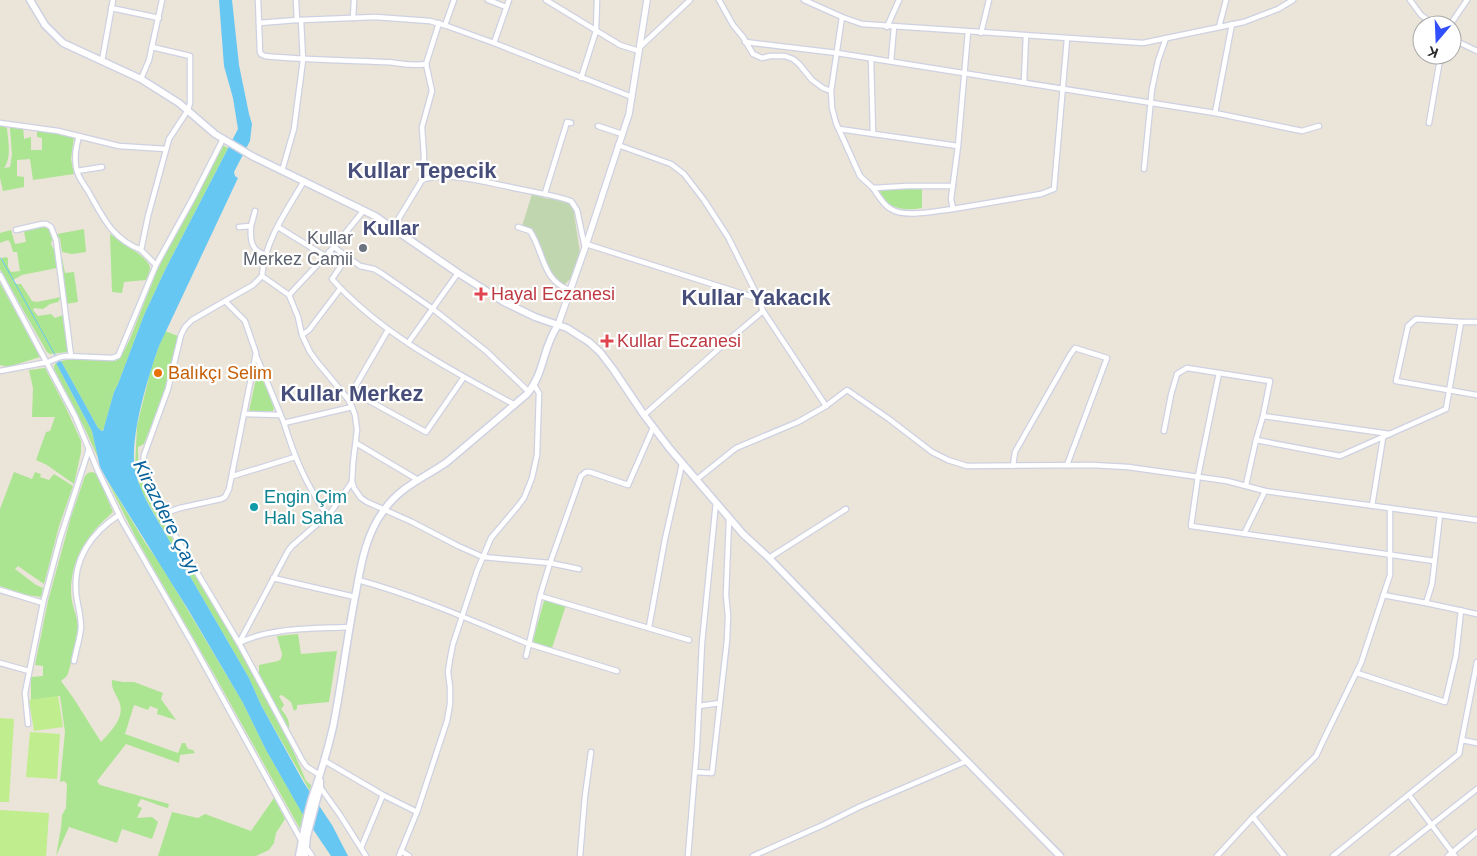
<svg xmlns="http://www.w3.org/2000/svg" width="1477" height="856" viewBox="0 0 1477 856" font-family="Arial,sans-serif">
<rect width="100%" height="100%" fill="#ebe4d8"/>
<!-- green -->
<g fill="#abe592">
<path d="M0,125L7,128C8,142 12,157 4,168L10,167L12,155L10,128L13,126L23,127L24,139L31,137V150H42V138L37,137V131L57,133L74,137L71,159L74,174L33,180L30,159L17,160V176L24,177V187L3,191L0,178Z"/>
<path d="M222,145L228,148L166,268L144,315L118,384L114,392L104,428L102,431L98,428L61,361L76,358L116,361L124,351L130,339L156,273L166,252L190,210Z"/>
<path d="M922,188V208C906,211 887,210 880,192L882,189Z"/>
<path d="M45,227L50,229L52,239L51,244L55,252L57,268L22,275L13,280L16,284H21L32,301L37,302L61,297L58,302L50,304L43,309L34,308L33,310L38,316L51,314L55,318L63,315L68,347L67,352L50,354L47,352L0,269V259L5,257L8,258V267L11,272L20,271L17,252H13L10,242L8,240L0,243V233L11,230L15,244L26,242L24,231Z"/>
<path d="M84,229L86,252L72,254L62,252L60,239L57,234Z"/>
<path d="M110,234C118,240 150,258 150,268C150,272 147,277 146,280L124,282L122,293L112,292Z"/>
<path d="M62,258L65,273L74,272L78,302L66,304L61,259Z"/>
<path d="M0,283L40,357L8,367L0,365Z"/>
<path d="M165,331L178,336L166,386L144,444L138,447C137,467 142,482 150,501C204,593 266,681 306,781L311,785L310,791L261,705L249,678L165,533L141,490L135,468L137,426L151,369L159,346Z"/>
<path d="M56,363L92,431L98,458L86,431L54,369V366Z"/>
<path d="M45,368L66,408L81,441V452L74,484L47,465L36,460L46,432L50,431L55,417H32L33,388L29,370Z"/>
<path d="M258,369H259L274,408L273,411H249Z"/>
<path d="M14,472L32,479L35,472L41,474L40,477L49,480L54,474L73,486L59,526L44,584L18,566L15,569L36,585L43,588L41,597L27,595L0,586V509Z"/>
<path d="M92,472L95,473L98,477L113,512C88,534 71,557 71,592C71,604 77,615 78,626C78,634 70,670 67,676C65,678 63,679 61,681L74,699L101,742C112,730 127,716 118,699C115,693 111,687 112,680L123,682H134L163,693L161,699L176,720L157,714L158,709L150,706L148,710L134,705L125,734L178,753L182,743H185L188,749L193,750L195,753L180,755L179,763L126,744L97,781L100,785L169,804L168,808C158,806 150,801 141,799L137,806L142,808L137,818L152,817L158,822L152,839L122,829L117,843L69,827L56,856L61,828L62,815L66,808L67,784L64,781L60,782L65,732L60,696L31,700V677L43,676V666L35,665L48,601L71,517L85,476L88,473Z"/>
<path d="M106,478L146,544L161,565L243,703L266,750L304,816L300,829L214,674L136,538Z"/>
<path d="M546,600L566,605L552,648L534,642L533,640L544,601Z"/>
<path d="M298,634L301,654L337,651L329,702L297,705V709L294,711L291,702L282,695L279,696L284,705L281,709C286,715 290,720 289,729L259,676V665L278,661L281,659L282,654L277,636Z"/>
<path d="M274,798L285,819L276,833L274,843L269,850L256,856H158L172,812L198,818L205,814L251,831Z"/>
</g>
<!-- cemetery -->
<path fill="#c0d6af" d="M532,194L548,199L550,197L568,203L573,207L580,253L570,279L565,284L561,285C546,273 540,248 532,231L530,229L522,226Z"/>
<!-- pitch -->
<g fill="#c0ed8d">
<path d="M58,696L63,727L34,731L29,700Z"/>
<path d="M0,718L14,719L9,802H0Z"/>
<path d="M30,732L60,734L57,779L26,777Z"/>
<path d="M0,810L49,813L46,856H0Z"/>
</g>
<!-- water -->
<path fill="#66c7f3" d="M219,0H232L239,65L249,114L252,124L250,141L234,172L235,176L238,178L159,346C148,377 129,438 135,470C138,484 144,496 151,509L249,678L261,705L304,783L332,825L348,856H331L302,813L266,750L243,703L189,611L106,478L100,467L92,431L56,363L61,361L98,428L102,431H103L114,392L118,384L144,315L166,268L238,129L233,98L224,66Z"/>
<g fill="none" stroke-linecap="round" stroke-linejoin="round">
<!-- stream -->
<path stroke="#66c7f3" stroke-width="1" d="M1,258L59,362"/>
<defs>
<g id="minor">
<path d="M258,0L260,52L261,54L265,56C304,60 344,60 383,62C397,62 411,67 426,64L439,23"/>
<path d="M488,0L506,7"/>
<path d="M546,0L620,45L639,51"/>
<path d="M719,0L733,25L743,37L753,54L762,58L770,56H785L793,59L799,64L812,80L823,88L831,91"/>
<path d="M804,0L842,17L862,24L1143,43L1244,22L1278,9L1293,0"/>
<path d="M1410,0L1421,15L1435,25"/>
<path d="M111,8L159,18"/>
<path d="M842,17L831,91L832,108L836,123L860,176L873,188L907,186H953"/>
<path d="M353,18L354,0"/>
<path d="M301,20L375,17L430,21L447,26L494,43L632,97"/>
<path d="M259,23L297,20"/>
<path d="M445,25L454,0"/>
<path d="M1450,25L1467,0"/>
<path d="M887,27L899,0"/>
<path d="M1219,27L1226,0"/>
<path d="M981,33L989,0"/>
<path d="M1452,39L1477,51"/>
<path d="M745,42L837,53L1215,113L1302,131L1319,126"/>
<path d="M494,43L509,0"/>
<path d="M640,47L690,0"/>
<path d="M871,58L873,134"/>
<path d="M102,61L113,0"/>
<path d="M891,61L894,27"/>
<path d="M581,78L596,31L597,0"/>
<path d="M141,79L149,60L162,0"/>
<path d="M1024,82L1026,35"/>
<path d="M1215,113L1232,24"/>
<path d="M0,123L58,131L119,146L166,149"/>
<path d="M1429,123L1439,65L1443,55"/>
<path d="M598,126L622,134"/>
<path d="M839,129L958,146L951,199L953,209L1041,194L1054,189L1067,39"/>
<path d="M79,136C76,147 74,156 76,167C77,176 83,183 88,191C103,217 111,238 141,250"/>
<path d="M618,145L671,164L684,174L704,200L728,237L755,291L763,311L826,406"/>
<path d="M958,146L968,32"/>
<path d="M1144,169L1152,89L1158,61L1166,38"/>
<path d="M77,171L102,167"/>
<path d="M282,171L294,129L298,98L303,60L301,20H297L296,0"/>
<path d="M422,180L424,156L422,127L432,91L426,64"/>
<path d="M304,181C287,210 264,242 262,276L289,295L298,317L302,335L310,352L318,363L348,399L352,407L355,415L357,430L353,463L352,482L354,488L361,498L367,502L412,522L458,546L483,557L550,563L579,569"/>
<path d="M873,188C878,195 883,205 891,209C904,218 936,211 953,209"/>
<path d="M545,193L567,122L571,123"/>
<path d="M251,226L255,211"/>
<path d="M239,227L251,226C250,240 251,251 266,255"/>
<path d="M278,227L325,256"/>
<path d="M518,227L530,231C544,252 542,281 570,290"/>
<path d="M393,228L422,180C448,171 484,182 510,187C531,192 551,194 571,201L577,210L585,248"/>
<path d="M16,230L42,224H46L51,227L56,240L71,356"/>
<path d="M586,244L759,299"/>
<path d="M334,247L360,266L374,269L381,273L433,309L486,351L529,392"/>
<path d="M329,252L343,263L332,279C382,335 450,369 515,405"/>
<path d="M156,265L194,196L223,139"/>
<path d="M0,275L75,416L98,471L122,521L191,641L301,840"/>
<path d="M262,276L253,285L192,320L185,327L181,335L168,389L144,455L143,468L144,474L152,497L239,643L302,760L307,767L320,775"/>
<path d="M289,295L334,247L364,210"/>
<path d="M1461,322L1416,319L1408,326L1396,381L1477,395"/>
<path d="M302,335L309,330L340,289"/>
<path d="M408,343L458,273"/>
<path d="M256,355L284,423"/>
<path d="M0,371L48,362L60,357L66,356L112,358L118,356L119,354L156,265L141,250L148,216L169,139L188,110L190,103V56L152,47"/>
<path d="M1219,373L1198,476L1191,526L1434,561"/>
<path d="M353,392L426,432L464,377"/>
<path d="M348,399L388,330"/>
<path d="M245,414L280,415"/>
<path d="M644,415L731,338L763,311"/>
<path d="M1263,416L1390,434"/>
<path d="M653,428L628,485L590,472H586L581,476L550,563L540,596L689,640"/>
<path d="M1164,431L1171,395L1177,374L1187,368L1270,381L1263,416L1256,440"/>
<path d="M356,443L418,480"/>
<path d="M1013,466L1015,452L1070,355L1075,348L1107,358L1067,465"/>
<path d="M233,476L295,457"/>
<path d="M696,480L736,448L798,422L826,406L847,390L889,419L932,452L948,460L967,466L1092,465L1128,467L1227,481L1265,491L1477,520"/>
<path d="M1246,485L1256,440L1340,456L1446,409L1461,322H1477"/>
<path d="M1372,506L1383,438"/>
<path d="M162,514L180,508L221,499L225,497L229,489L256,353L245,321L226,302"/>
<path d="M327,515C306,484 295,459 284,423L352,407"/>
<path d="M1244,534L1265,491"/>
<path d="M769,558L846,509"/>
<path d="M273,578L355,597"/>
<path d="M358,580C417,596 473,621 529,644L540,596"/>
<path d="M0,590L43,603"/>
<path d="M1383,595L1426,603L1477,614"/>
<path d="M1426,603L1432,584L1440,515"/>
<path d="M348,627C314,629 271,627 239,643L288,551L292,546L331,512L352,482"/>
<path d="M649,627L665,539L682,464"/>
<path d="M526,656L529,644L617,671"/>
<path d="M74,661C76,650 80,639 81,627C81,615 77,604 76,592C73,559 92,532 119,515"/>
<path d="M0,663L29,671"/>
<path d="M1357,673L1445,702L1456,656L1461,610"/>
<path d="M699,706L720,703"/>
<path d="M28,724L25,693L43,603L60,539L89,449"/>
<path d="M1462,740L1477,743"/>
<path d="M325,761L383,795L417,812"/>
<path d="M695,772L712,773L727,640L728,616L726,595L729,519"/>
<path d="M320,787L340,815L366,856"/>
<path d="M1409,795L1455,856"/>
<path d="M1253,817L1284,856"/>
<path d="M306,847L312,856"/>
<path d="M361,848L383,795"/>
<path d="M401,851L409,856"/>
<path d="M399,856L417,812L447,721L450,704V687L448,672L450,659L453,644L477,571L491,538L518,506L524,498L532,478L537,455L539,393L534,385"/>
<path d="M580,856L585,796L591,752"/>
<path d="M688,856L697,746L702,643L716,502"/>
<path d="M753,856L823,825L859,807L967,761"/>
<path d="M1217,856L1253,817L1316,756L1324,739L1361,663L1390,575V508"/>
<path d="M1333,856L1459,754L1477,662"/>
<path d="M1392,856L1477,789"/>
<path d="M1448,856L1477,832"/>
</g>
<path id="tertiary" d="M558,325L585,248L629,114L647,0"/>
<g id="secondary">
<path d="M30,0L45,25L63,43L141,79L179,103L215,134L252,156L375,216L458,273L504,302L535,317L567,328L589,342L600,352L613,369L644,415L670,449L743,534L769,558L887,680L1060,856"/>
<path d="M299,856C303,834 307,811 315,789C322,769 328,749 333,727C342,682 347,637 356,592C361,564 366,534 384,510C401,486 424,478 447,462L527,394C545,373 542,348 558,325"/>
<path d="M305,856L307,836L320,787V781"/>
</g>
</defs>
<!-- minor casing -->
<use href="#minor" stroke="#ced1e2" stroke-width="7"/>
<!-- tertiary casing -->
<use href="#tertiary" stroke="#ced1e2" stroke-width="8"/>
<!-- secondary casing -->
<use href="#secondary" stroke="#ced1e2" stroke-width="9"/>
<!-- minor -->
<use href="#minor" stroke="#fff" stroke-width="4.5"/>
<!-- tertiary -->
<use href="#tertiary" stroke="#fff" stroke-width="5.5"/>
<!-- secondary -->
<use href="#secondary" stroke="#fff" stroke-width="6"/>
</g>
<!-- markers -->
<circle fill="#6b7280" stroke="#fff" stroke-width="2" cx="363" cy="248" r="5"/>
<g fill="#e0444e" stroke="#fff" stroke-width="2">
<path d="M478.5 286.5h5v5h5v5h-5v5h-5v-5h-5v-5h5z"/>
<path d="M604.5 333.5h5v5h5v5h-5v5h-5v-5h-5v-5h5z"/>
</g>
<circle fill="#e8710a" stroke="#fff" stroke-width="2" cx="158" cy="373" r="5"/>
<circle fill="#0f9aa8" stroke="#fff" stroke-width="2" cx="254" cy="507" r="5"/>
<g text-anchor="middle" dominant-baseline="central" stroke-width="4.5" stroke-linejoin="round" paint-order="stroke">
<!-- worship labels -->
<g font-size="18" fill="#5b616d" stroke="#fff" text-anchor="end">
<text x="353" y="238">Kullar<tspan x="353" dy="21">Merkez Camii</tspan></text>
</g>
<!-- health labels -->
<g font-size="18" fill="#be3a42" stroke="#fff" text-anchor="start">
<text x="491" y="294">Hayal Eczanesi</text>
<text x="617" y="341">Kullar Eczanesi</text>
</g>
<!-- food labels -->
<g font-size="18" fill="#c56008" stroke="#fff" text-anchor="start">
<text x="168" y="373">Balıkçı Selim</text>
</g>
<!-- culture labels -->
<g font-size="18" fill="#0d838f" stroke="#fff" text-anchor="start">
<text x="264" y="497">Engin Çim<tspan x="264" dy="21">Halı Saha</tspan></text>
</g>
<!-- water labels -->
<g font-size="19" font-style="italic" fill="#08639c" stroke="#fff">
<text transform="translate(167 517) rotate(63)">Kirazdere Çayı</text>
</g>
<!-- quarter labels -->
<g font-size="20" font-weight="bold" fill="#474e7a" stroke="#fff">
<text x="391" y="228">Kullar</text>
</g>
<!-- district labels -->
<g font-size="22" font-weight="bold" fill="#474e7a" stroke="#fff">
<text x="422" y="170">Kullar Tepecik</text>
<text x="756" y="297">Kullar Yakacık</text>
<text x="352" y="393">Kullar Merkez</text>
</g>
</g>
<!-- north arrow -->
<g transform="translate(1437 40) rotate(199)"><circle r="24" fill="#ffffff" stroke="#a9a9a9"/>
<path d="M0-4L9 19L0 12L-9 19Z" fill="#324fff"/>
<text y="-8" font-size="14" font-weight="bold" text-anchor="middle" fill="#282828">K</text>
</g>
</svg>
